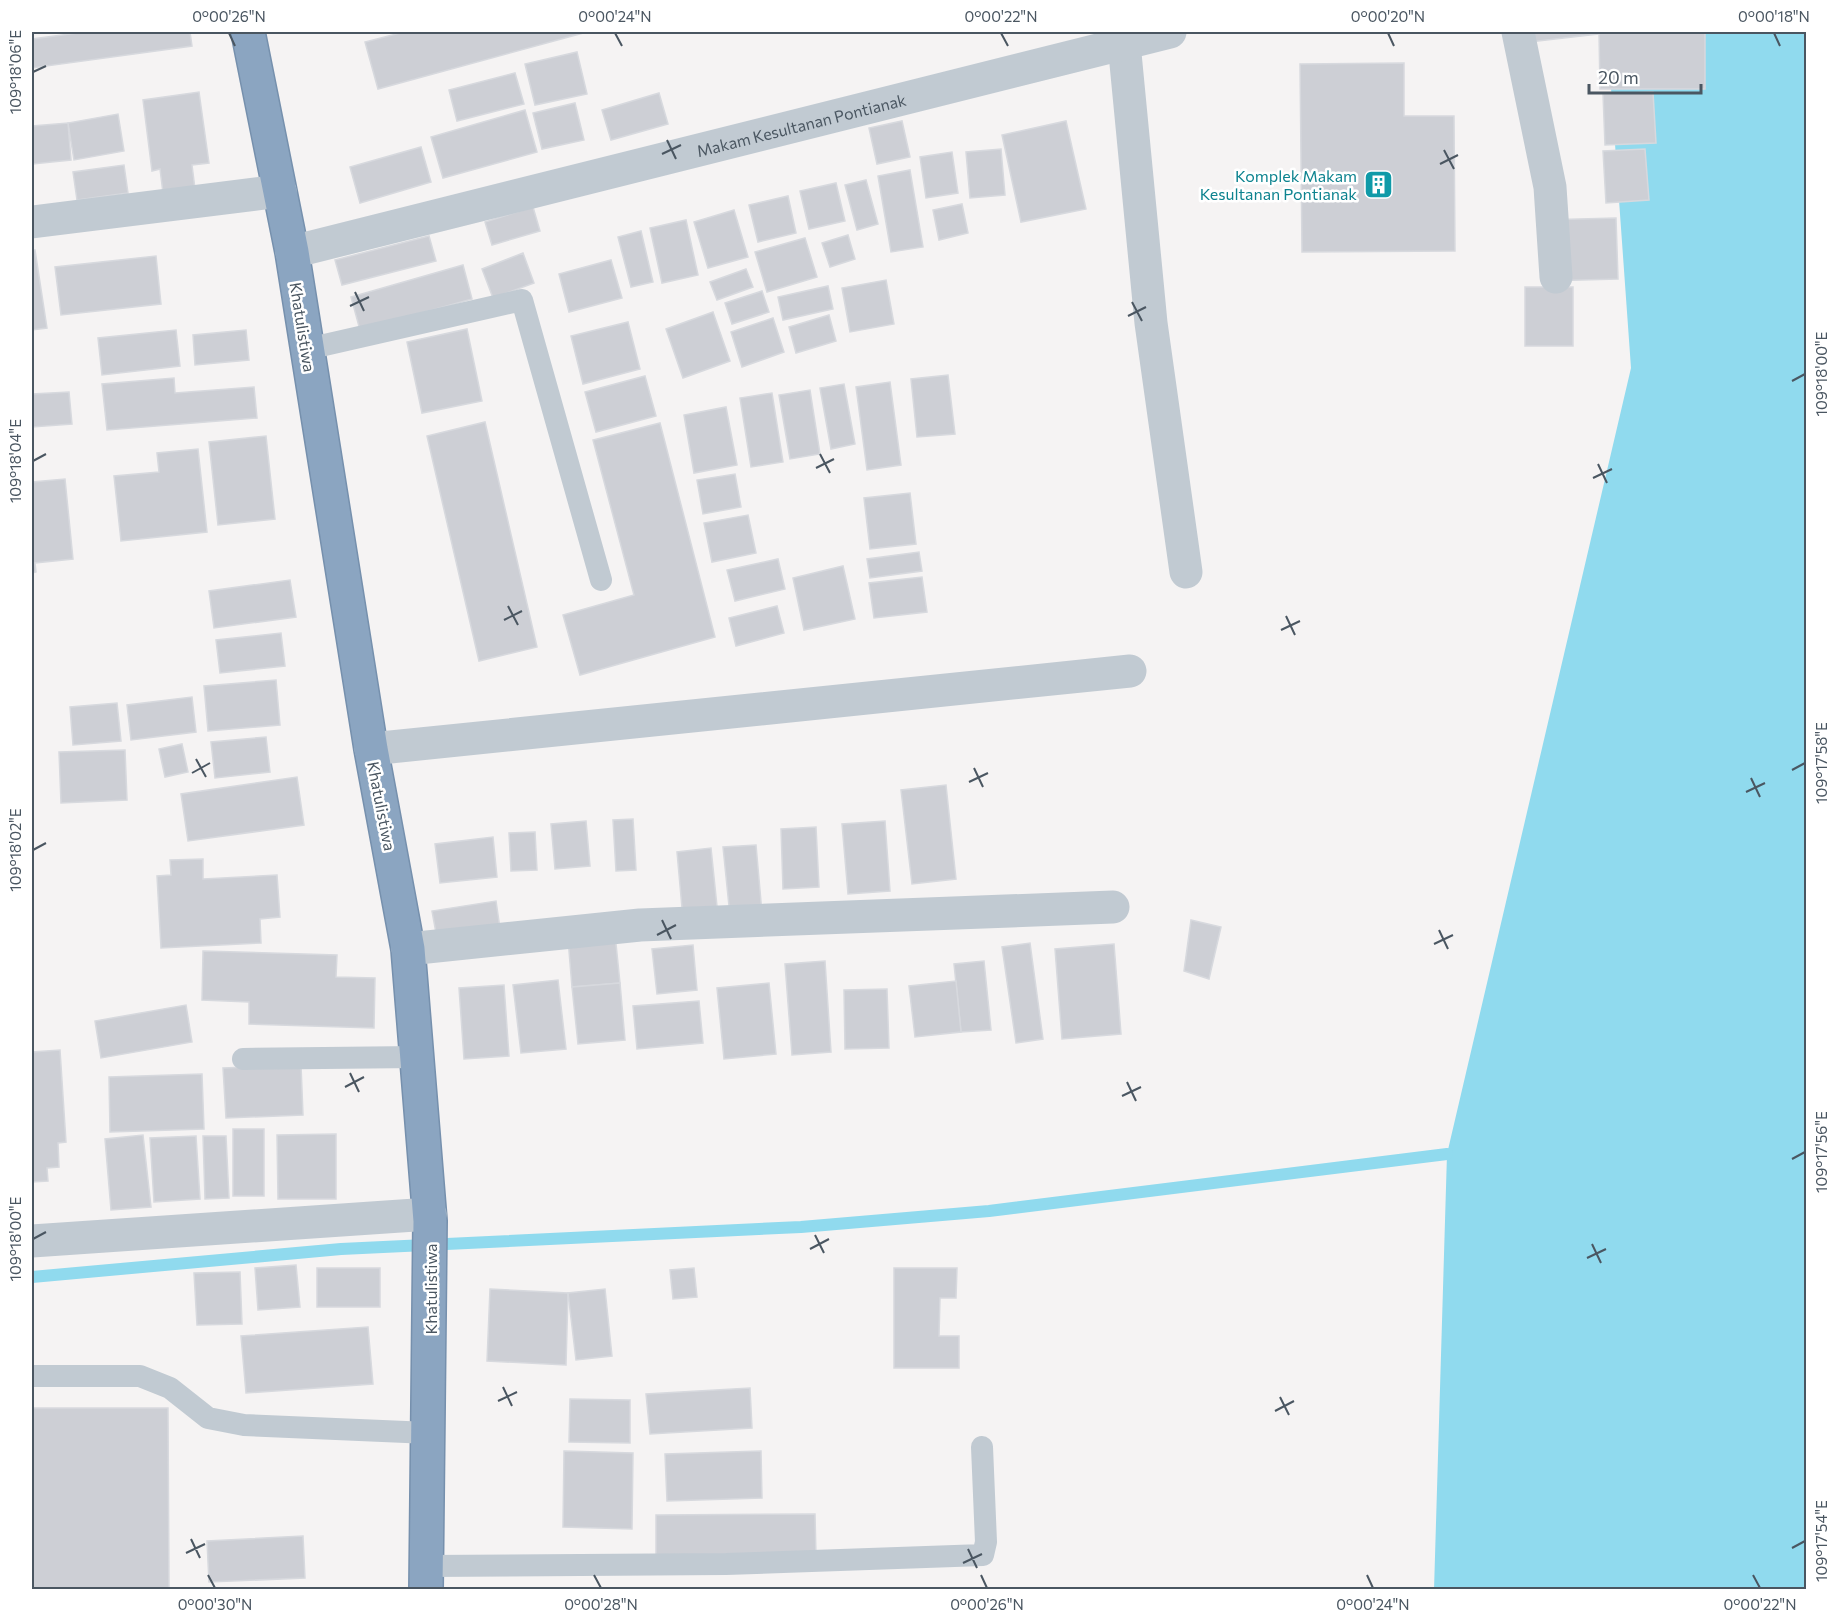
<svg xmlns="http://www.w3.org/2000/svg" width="1838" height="1621" viewBox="0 0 1838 1621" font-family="Commissioner,sans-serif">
<rect width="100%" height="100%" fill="#f5f3f3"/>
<!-- water -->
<path fill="#90daee" d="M1607,32H1806V1589L1434,1590L1447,1154L1631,368Z"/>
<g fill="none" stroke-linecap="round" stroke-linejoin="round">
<!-- stream -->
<path stroke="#90daee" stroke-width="12" d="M32,1277L341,1249L801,1227L989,1211L1447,1154"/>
</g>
<!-- building -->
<g fill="#cdcfd5" stroke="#d7d9de" stroke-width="1.5">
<path d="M85,32H190L192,46L32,68V39Z"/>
<path d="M404,32H587L378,89L365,42Z"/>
<path d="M1529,32H1598V34L1530,42Z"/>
<path d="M1599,32H1705V89H1600Z"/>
<path d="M577,52L587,94L535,105L525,64Z"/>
<path d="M1404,63V116H1454L1455,251L1302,252L1300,64Z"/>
<path d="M515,73L524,104L457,121L449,90Z"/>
<path d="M199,92L209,163L192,165L195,189L163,193L160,169L152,171L143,100Z"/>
<path d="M1653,92L1656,143L1605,145L1603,94Z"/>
<path d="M659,93L668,124L611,140L602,110Z"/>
<path d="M575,103L584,140L542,149L533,113Z"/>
<path d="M525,110L537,152L443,178L431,137Z"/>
<path d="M118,114L124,151L74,160L68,123Z"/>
<path d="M902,121L910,157L877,164L869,128Z"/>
<path d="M1066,121L1086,209L1021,222L1002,135Z"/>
<path d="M68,123L71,160L33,164L32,126Z"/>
<path d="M421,147L431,182L360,203L350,167Z"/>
<path d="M1001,149L1005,195L970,198L966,152Z"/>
<path d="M1645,149L1649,200L1606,203L1603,151Z"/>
<path d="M952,152L958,193L926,198L920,157Z"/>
<path d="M124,165L128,193L77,200L73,172Z"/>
<path d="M910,170L923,247L891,252L878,176Z"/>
<path d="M866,180L878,224L857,230L845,185Z"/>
<path d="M836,183L845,221L809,229L800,191Z"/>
<path d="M788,196L796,233L758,242L749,205Z"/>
<path d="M962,204L968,233L939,240L933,210Z"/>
<path d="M533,207L540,231L492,245L485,222Z"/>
<path d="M734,210L748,257L708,268L694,222Z"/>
<path d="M1616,218L1618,279L1544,281L1542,220Z"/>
<path d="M686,220L698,275L662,283L650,228Z"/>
<path d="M641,231L653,282L631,287L618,237Z"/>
<path d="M848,235L855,259L830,267L822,243Z"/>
<path d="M429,236L436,261L342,285L335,260Z"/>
<path d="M805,238L817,277L767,292L755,252Z"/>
<path d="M32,250H35L47,328L32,330Z"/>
<path d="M523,253L534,283L493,298L482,269Z"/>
<path d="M156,256L161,304L61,315L55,267Z"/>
<path d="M611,260L622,298L569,312L559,274Z"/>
<path d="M463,265L472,299L360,330L351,297Z"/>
<path d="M746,269L753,287L717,300L710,282Z"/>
<path d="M886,280L894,324L850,332L842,288Z"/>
<path d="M828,286L833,309L783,320L778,297Z"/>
<rect x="1525" y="287" width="48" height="59"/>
<path d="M762,291L769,312L732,324L725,303Z"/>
<path d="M713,312L730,361L683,378L666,329Z"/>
<path d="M829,315L836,341L796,353L789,327Z"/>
<path d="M773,318L784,352L742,367L731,332Z"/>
<path d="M628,322L640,369L583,384L571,336Z"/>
<path d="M467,329L482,401L422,413L407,342Z"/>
<path d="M176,330L180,366L102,375L98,338Z"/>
<path d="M246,330L249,360L195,365L193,335Z"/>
<path d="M948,375L955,434L917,437L911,379Z"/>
<path d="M645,376L656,416L596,432L585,392Z"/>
<path d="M174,378L175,393L254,387L257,418L107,430L102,384Z"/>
<path d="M890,382L901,465L867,470L856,387Z"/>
<path d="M844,384L855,444L831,449L820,388Z"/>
<path d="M810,390L820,454L790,459L779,395Z"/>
<path d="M69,392L72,424L32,427V394Z"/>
<path d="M772,393L783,462L751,467L740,398Z"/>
<path d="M726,407L737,465L694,473L684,415Z"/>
<path d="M485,422L537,647L479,661L427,436Z"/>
<path d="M660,423L715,637L580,675L563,615L634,595L593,440Z"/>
<path d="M266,436L275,519L218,525L209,442Z"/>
<path d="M198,449L207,532L121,541L114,476L159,472L157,453Z"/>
<path d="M735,474L741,507L703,514L697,480Z"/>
<path d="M65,479L73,559L35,563L36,572L32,573V482Z"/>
<path d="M910,493L916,544L870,549L864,498Z"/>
<path d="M748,515L756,553L712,562L704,523Z"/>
<path d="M919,552L922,571L870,578L867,559Z"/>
<path d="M778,559L785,589L735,601L727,570Z"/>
<path d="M843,566L855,619L804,630L793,578Z"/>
<path d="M922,577L927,612L874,618L869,583Z"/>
<path d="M290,580L296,617L214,628L209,591Z"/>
<path d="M777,606L784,633L736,646L729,618Z"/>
<path d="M281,633L285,666L220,673L216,640Z"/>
<path d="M276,680L280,725L208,731L204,686Z"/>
<path d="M192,697L196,732L131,740L127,705Z"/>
<path d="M117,703L121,741L73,745L70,707Z"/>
<path d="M266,737L270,772L215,778L211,742Z"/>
<path d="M182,744L188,772L165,777L159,749Z"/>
<path d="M125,750L127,800L61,803L59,752Z"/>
<path d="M297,777L304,825L188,841L181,794Z"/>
<path d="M946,785L956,879L912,884L901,790Z"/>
<path d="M633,819L636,870L616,871L613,820Z"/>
<path d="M586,821L590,866L555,869L551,824Z"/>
<path d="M885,821L890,891L848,894L842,824Z"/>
<path d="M816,827L819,887L783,889L781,829Z"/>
<path d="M535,832L537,870L511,871L509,833Z"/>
<path d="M493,837L497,877L440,883L435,844Z"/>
<path d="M756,845L762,913L730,916L723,847Z"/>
<path d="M711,848L718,916L683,919L677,852Z"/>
<path d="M203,859V879L277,875L280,917L260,919L261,943L161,948L157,876L171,875L170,860Z"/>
<path d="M496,901L501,935L438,944L432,911Z"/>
<path d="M1191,920L1221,927L1209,979L1184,971Z"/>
<path d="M615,934L620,983L572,987L568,939Z"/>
<path d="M1030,943L1043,1039L1016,1043L1002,947Z"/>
<path d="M1114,944L1121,1034L1062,1039L1055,949Z"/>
<path d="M693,945L697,990L657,994L652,949Z"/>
<path d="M203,951L337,955L336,977L375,978L374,1028L249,1024V1002L202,1000Z"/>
<path d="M825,961L831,1052L792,1055L785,964Z"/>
<path d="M984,961L991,1030L961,1032L954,964Z"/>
<path d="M558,980L566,1049L521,1053L513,985Z"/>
<path d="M956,981L961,1032L915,1037L909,986Z"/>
<path d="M620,983L625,1040L578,1044L572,987Z"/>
<path d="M769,983L776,1054L724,1059L717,988Z"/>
<path d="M504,985L509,1056L464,1059L459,988Z"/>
<path d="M887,989L889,1048L845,1049L844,990Z"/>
<path d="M699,1001L703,1043L637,1049L633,1006Z"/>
<path d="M186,1005L192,1042L101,1058L95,1021Z"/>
<path d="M60,1050L66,1142L58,1143L59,1167L47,1168L48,1181L32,1182V1052Z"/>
<path d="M301,1065L303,1115L226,1118L223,1068Z"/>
<path d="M202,1074L204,1129L110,1132L109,1077Z"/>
<rect x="233" y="1129" width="31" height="67"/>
<path d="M336,1134V1199H278L277,1135Z"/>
<path d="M143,1135L151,1207L111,1210L105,1139Z"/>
<path d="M196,1136L200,1199L154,1202L150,1138Z"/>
<path d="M203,1136H226L229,1198L205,1199Z"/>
<path d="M296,1265L300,1307L258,1310L255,1268Z"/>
<rect x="317" y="1268" width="63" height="39"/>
<path d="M694,1268L697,1297L673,1299L670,1270Z"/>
<path d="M894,1268H957L956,1298H940L939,1336H959V1368H894Z"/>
<path d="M240,1272L242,1324L197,1325L194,1273Z"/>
<path d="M490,1289L568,1293L566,1365L487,1361Z"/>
<path d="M605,1289L612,1356L576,1360L568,1293Z"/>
<path d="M368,1327L373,1384L246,1393L241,1336Z"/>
<path d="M750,1388L752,1428L650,1434L646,1394Z"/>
<path d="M570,1399L630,1400V1443L569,1442Z"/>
<path d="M32,1408H168L169,1590H32Z"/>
<path d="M564,1451L633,1453L632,1529L563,1527Z"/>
<path d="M761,1451L762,1498L667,1501L665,1454Z"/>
<path d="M815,1514L816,1556H656V1515Z"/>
<path d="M303,1536L305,1578L209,1582L207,1541Z"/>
</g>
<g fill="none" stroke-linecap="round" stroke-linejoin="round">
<defs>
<path id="highway" d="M248,32L292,252L371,749L408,949L430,1221L426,1590"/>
</defs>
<!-- highway casing -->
<use href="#highway" stroke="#7690ad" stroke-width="36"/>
<!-- lane -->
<g stroke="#c1cad2" stroke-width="22">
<path d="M307,349L522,300L601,580"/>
<path d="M243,1059L417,1057"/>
<path d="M32,1376H140L170,1388L208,1418L244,1425L429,1433"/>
<path d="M427,1566L726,1564L983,1555L986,1542L982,1447"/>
</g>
<!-- street -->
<g stroke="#c1cad2" stroke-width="33">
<path d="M1518,32L1550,187L1556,277"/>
<path d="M1124,43L1151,323L1186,572"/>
<path d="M32,222L280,191"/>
<path id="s1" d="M292,252L1170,32"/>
<path d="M371,749L1130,671"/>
<path d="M408,949L640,925L1113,907"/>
<path d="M32,1241L430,1214"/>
</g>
<!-- highway -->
<use href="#highway" stroke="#8ba5c1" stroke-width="33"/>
</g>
<!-- ticks -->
<path fill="none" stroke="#4a5661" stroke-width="2" d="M229,33L235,46M615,33L622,46M1001,33L1008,46M1388,33L1394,46M1774,33L1780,46M33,72L46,66M667,140L676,159M1444,150L1454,169M662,154L681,145M1440,164L1458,155M355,292L364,311M1132,302L1142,321M350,306L369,297M1128,316L1146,307M1792,381L1805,374M820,454L830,473M33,461L46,454M1598,464L1607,483M816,468L834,459M1593,478L1612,469M508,606L518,625M1286,616L1295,635M504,620L522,611M1281,630L1300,621M196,759L206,777M974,768L983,787M1792,770L1805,763M192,773L210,763M1751,778L1760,797M969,782L988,773M1746,792L1765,783M33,850L46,843M662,920L671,939M1439,930L1448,949M657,935L676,925M1434,944L1453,935M350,1073L359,1092M1127,1082L1136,1101M345,1087L364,1077M1122,1096L1141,1087M1792,1159L1805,1152M815,1235L824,1253M33,1239L46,1232M1592,1244L1601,1263M810,1249L829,1239M1587,1258L1606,1249M503,1387L512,1406M1280,1397L1289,1415M498,1401L517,1392M1275,1411L1294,1401M191,1539L200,1558M1792,1548L1805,1541M968,1549L977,1568M186,1553L205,1544M963,1563L982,1554M208,1575L215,1588M594,1575L601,1588M981,1575L987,1588M1367,1575L1373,1588M1753,1575L1760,1588"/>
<!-- icons -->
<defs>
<symbol id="building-square" viewBox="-11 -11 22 22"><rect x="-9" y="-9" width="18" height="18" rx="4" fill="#0f9aa8" stroke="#fff"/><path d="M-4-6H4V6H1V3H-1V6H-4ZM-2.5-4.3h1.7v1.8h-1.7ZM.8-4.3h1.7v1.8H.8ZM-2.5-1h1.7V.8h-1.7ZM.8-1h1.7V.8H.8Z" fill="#fff"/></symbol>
</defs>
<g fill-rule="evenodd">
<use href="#building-square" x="1362" y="168" width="33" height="33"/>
</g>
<g text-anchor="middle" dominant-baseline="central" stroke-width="5" stroke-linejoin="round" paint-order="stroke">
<!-- street labels -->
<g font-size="16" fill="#4a5661" stroke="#fff">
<text stroke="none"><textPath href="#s1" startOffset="525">Makam Kesultanan Pontianak</textPath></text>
<text transform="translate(303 327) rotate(81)">Khatulistiwa</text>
<text transform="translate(382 806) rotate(79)">Khatulistiwa</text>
<text transform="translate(430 1289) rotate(-90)">Khatulistiwa</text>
</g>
<!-- culture labels -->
<g font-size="16" fill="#0d838f" stroke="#fff" text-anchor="end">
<text x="1357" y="175">Komplek Makam<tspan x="1357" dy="18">Kesultanan Pontianak</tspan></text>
</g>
</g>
<!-- border -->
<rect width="1838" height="1621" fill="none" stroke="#ffffff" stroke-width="66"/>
<!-- scale -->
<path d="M1589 84v9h112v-9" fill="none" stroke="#4a5661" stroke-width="3"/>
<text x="1598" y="84" font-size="18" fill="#4a5661" stroke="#ffffff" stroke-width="4.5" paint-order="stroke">20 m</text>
<rect x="33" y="33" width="1772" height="1555" fill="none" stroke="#4a5661" stroke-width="2"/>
<g font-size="15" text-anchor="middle" fill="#4a5661">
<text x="229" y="22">0°00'26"N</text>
<text x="615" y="22">0°00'24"N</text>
<text x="1001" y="22">0°00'22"N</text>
<text x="1388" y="22">0°00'20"N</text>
<text x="1774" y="22">0°00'18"N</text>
<text transform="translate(16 72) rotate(-90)" y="5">109°18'06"E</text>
<text transform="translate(1822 374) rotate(-90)" y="5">109°18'00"E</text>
<text transform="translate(16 461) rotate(-90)" y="5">109°18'04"E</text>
<text transform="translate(1822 763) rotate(-90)" y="5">109°17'58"E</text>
<text transform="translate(16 850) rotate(-90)" y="5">109°18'02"E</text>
<text transform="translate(1822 1152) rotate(-90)" y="5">109°17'56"E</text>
<text transform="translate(16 1239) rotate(-90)" y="5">109°18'00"E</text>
<text transform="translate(1822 1541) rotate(-90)" y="5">109°17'54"E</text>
<text x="215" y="1610">0°00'30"N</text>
<text x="601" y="1610">0°00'28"N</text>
<text x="987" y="1610">0°00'26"N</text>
<text x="1373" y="1610">0°00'24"N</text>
<text x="1760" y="1610">0°00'22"N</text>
</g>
</svg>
